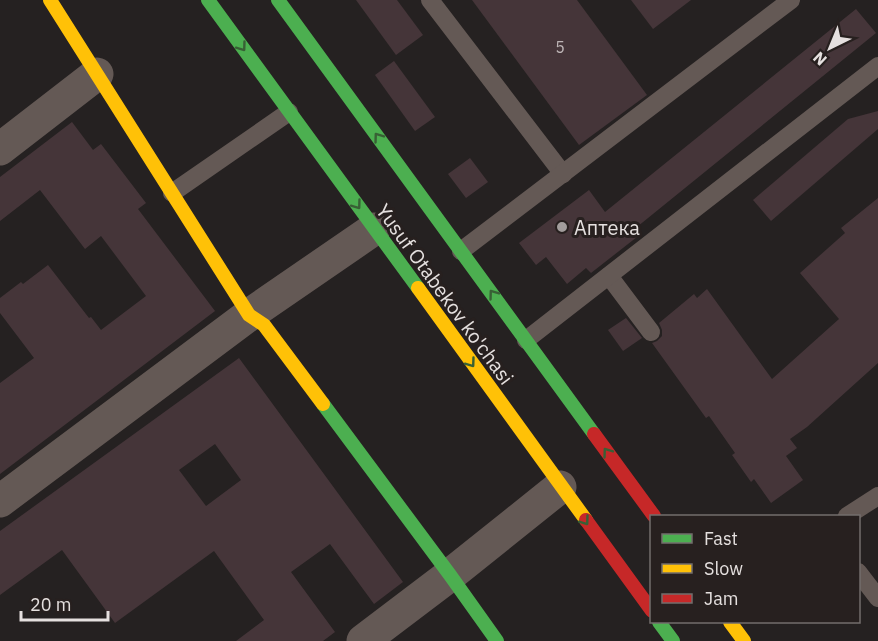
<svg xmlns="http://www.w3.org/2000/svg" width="878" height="641" viewBox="0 0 878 641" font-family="'IBM Plex Sans',sans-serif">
<rect width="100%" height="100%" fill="#252121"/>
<!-- building -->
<g fill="#453539" fill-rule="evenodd">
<path d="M356,0H397L423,35L396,55Z"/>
<path d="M472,0H577L647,95L579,145Z"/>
<path d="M631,0H691L653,29Z"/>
<path d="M856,9L876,33L632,231L637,237L591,273L586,268L567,284L546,257L536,265L519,243L589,190L605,212Z"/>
<path d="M394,61L435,117L415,131L375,75Z"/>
<path d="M878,111V129L771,221L753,200L848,119Z"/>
<path d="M72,122L93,150L101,144L146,203L138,209L215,311L0,474V383L34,358L0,313V298L21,282L23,284L48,265L89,318L91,317L101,330L146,296L101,236L85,249L40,190L0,221V177Z"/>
<path d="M470,158L488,182L466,198L448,174Z"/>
<path d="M878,198V363L807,427L790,439L797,448L786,456L803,480L771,503L754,479L751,482L732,455L735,453L709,416L706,418L652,343L657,341L662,336V330L659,323L694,294L697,298L707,289L772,379L839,319L800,273L845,233L841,228Z"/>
<path d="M626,318L642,338L623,351L608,330Z"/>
<path d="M239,358L403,582L374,604L330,544L291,572L335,632L323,641H236L264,620L214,551L115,623L62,550L0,595V531ZM215,444L241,480L206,506L179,470Z"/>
</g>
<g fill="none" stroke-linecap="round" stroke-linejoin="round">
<!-- lane -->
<g stroke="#645955" stroke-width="18">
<path d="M430,0L563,174"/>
<path d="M172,193L289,112"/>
<path d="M461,251L791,0"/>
<path d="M609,276L651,332"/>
<path d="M526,340L878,66"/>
<path d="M847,516L878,496"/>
<path d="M858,572L878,598"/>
</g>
<!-- street -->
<g stroke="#645955" stroke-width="33">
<path d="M0,149L97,74"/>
<path d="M0,501L249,315L374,229"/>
<path d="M363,641L450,575L560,487"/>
</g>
<!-- fast -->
<g stroke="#4caf50" stroke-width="14">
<path d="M208,0L418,288"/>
<path d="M278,0L594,434"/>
<path d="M323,404L450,575L497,641"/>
<path d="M659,622L673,641"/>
</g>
<!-- slow -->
<g stroke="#ffc107" stroke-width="14">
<path d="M50,0L249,315L264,325L323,404"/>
<path d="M418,288L586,520"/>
<path d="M730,622L744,641"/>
</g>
<!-- jam -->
<g stroke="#c62828" stroke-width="14">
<path d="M594,434L654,516"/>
<path d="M586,520L652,611"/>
</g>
</g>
<!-- one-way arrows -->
<defs><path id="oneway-chevron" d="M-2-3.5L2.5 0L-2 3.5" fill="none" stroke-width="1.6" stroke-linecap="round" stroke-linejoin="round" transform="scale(1.5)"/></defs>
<g stroke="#386035">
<use href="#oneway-chevron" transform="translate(242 47) rotate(54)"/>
<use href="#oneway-chevron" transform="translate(378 137) rotate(-126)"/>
<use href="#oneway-chevron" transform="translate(357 205) rotate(54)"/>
<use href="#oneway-chevron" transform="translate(493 294) rotate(-126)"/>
<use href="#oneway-chevron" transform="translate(471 363) rotate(54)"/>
<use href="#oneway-chevron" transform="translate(607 452) rotate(-126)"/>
<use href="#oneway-chevron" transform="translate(585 521) rotate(54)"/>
</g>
<!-- markers -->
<circle fill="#a29d9c" stroke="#27201f" stroke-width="2" cx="562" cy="227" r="6"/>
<g text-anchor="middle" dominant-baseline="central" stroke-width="6" stroke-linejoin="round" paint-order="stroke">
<!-- number labels -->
<g font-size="16" fill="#bdb5b6">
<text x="560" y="47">5</text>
</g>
<!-- poi labels -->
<g font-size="20" fill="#e5e0df" stroke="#27201f" text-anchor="start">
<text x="574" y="227">Аптека</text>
</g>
<!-- street labels -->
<g font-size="20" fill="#e5e0df" stroke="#27201f">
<text transform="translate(445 294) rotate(54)">Yusuf Otabekov ko'chasi</text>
</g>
</g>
<!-- legend -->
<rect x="650" y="515" width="210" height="108" fill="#27201f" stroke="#736d6c" stroke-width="1.5"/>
<rect x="662" y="534" width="30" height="9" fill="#4caf50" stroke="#736d6c" stroke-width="1.5"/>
<text x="704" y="545" font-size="18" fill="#e5e0df">Fast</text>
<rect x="662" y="564" width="30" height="9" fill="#ffc107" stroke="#736d6c" stroke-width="1.5"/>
<text x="704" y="575" font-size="18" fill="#e5e0df">Slow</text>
<rect x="662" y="594" width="30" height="9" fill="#c62828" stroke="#736d6c" stroke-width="1.5"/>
<text x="704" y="605" font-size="18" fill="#e5e0df">Jam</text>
<!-- north arrow -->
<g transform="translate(830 48) rotate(223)" stroke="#27201f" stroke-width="4.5" paint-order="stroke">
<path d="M0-4.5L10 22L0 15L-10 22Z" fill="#e5e0df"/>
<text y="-9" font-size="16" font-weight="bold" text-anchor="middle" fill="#e5e0df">N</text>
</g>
<!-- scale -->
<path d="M21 611v9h87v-9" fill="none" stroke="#e5e0df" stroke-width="3"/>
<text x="30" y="611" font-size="18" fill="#e5e0df" stroke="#27201f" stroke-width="4.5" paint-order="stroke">20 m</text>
</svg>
